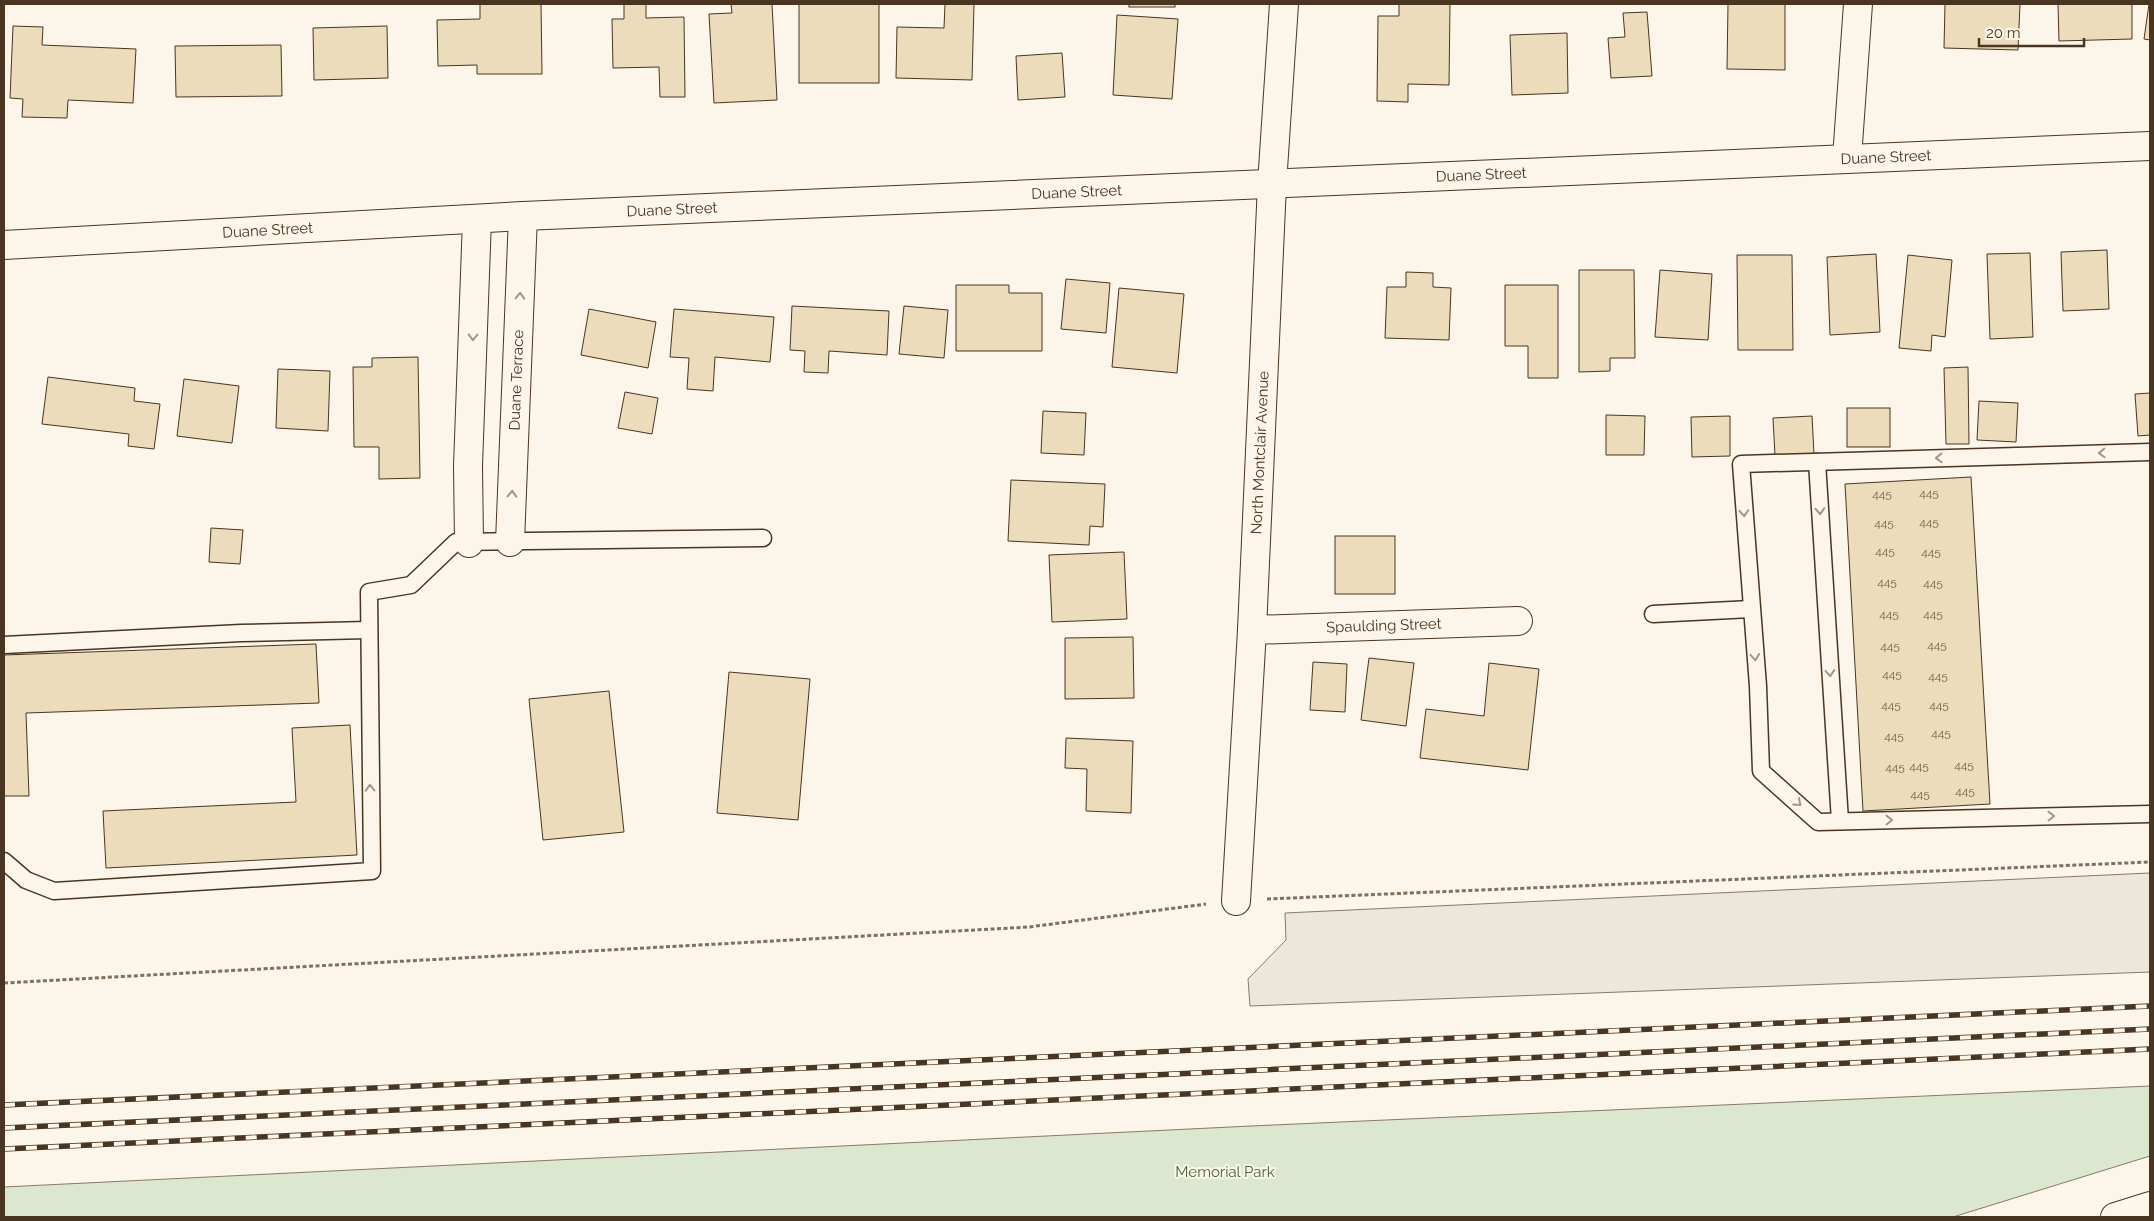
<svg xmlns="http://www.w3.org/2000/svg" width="2154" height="1221" viewBox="0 0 2154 1221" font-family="Raleway,sans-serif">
<rect width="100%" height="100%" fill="#fbf6e9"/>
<!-- green -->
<path fill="#dce7d0" stroke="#887966" d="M2150,1086V1156L1953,1217H4V1187L1251,1126Z"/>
<!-- parking -->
<path fill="#ede7d9" stroke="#887966" d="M2150,873V972L1250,1006L1248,979L1286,940L1285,913Z"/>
<!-- building -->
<g fill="#ecdcbc" stroke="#4a3520">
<path d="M480,4H541L542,74H477V65L438,66L437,20L480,19Z"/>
<path d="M624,4H646V18L684,17L685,97H660L659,67L613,68L612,19H624Z"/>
<path d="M731,4H772L777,100L714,103L709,14L732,13Z"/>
<rect x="799" y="4" width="80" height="79"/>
<path d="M945,4H974L972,80L896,78L897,27L944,28Z"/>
<rect x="1129" y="4" width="46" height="3"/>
<path d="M1399,4H1450L1449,85L1408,84V102L1377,101L1378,16H1399Z"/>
<path d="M1728,4H1785V70L1727,69Z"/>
<path d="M1945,4H2020L2018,50L1944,48Z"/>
<path d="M2058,4H2132V39L2059,41Z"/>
<path d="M2149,4H2150V40L2144,39Z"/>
<path d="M1647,12L1652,76L1611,78L1608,38L1625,37L1623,13Z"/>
<path d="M1117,15L1178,19L1172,99L1113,95Z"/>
<path d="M13,26L43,27L42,45L136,49L133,103L68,100L67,118L22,117L23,99L10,98Z"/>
<path d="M387,26L388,78L314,80L313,28Z"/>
<path d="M1567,33L1568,93L1512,95L1510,35Z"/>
<path d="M281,45L282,96L176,97L175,46Z"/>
<path d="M1062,53L1065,97L1018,100L1016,56Z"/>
<path d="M2107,250L2109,309L2063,311L2061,252Z"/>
<path d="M2030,253L2033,337L1990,339L1987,254Z"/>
<path d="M1876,254L1880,332L1830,335L1827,257Z"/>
<path d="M1737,255H1792L1793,350H1738Z"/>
<path d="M1908,255L1952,260L1945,337L1932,335L1931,351L1899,348Z"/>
<path d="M1579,270H1634L1635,358H1610V371L1579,372Z"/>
<path d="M1660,270L1712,274L1708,340L1655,337Z"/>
<path d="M1406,272L1433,273V287L1451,288L1449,340L1385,338L1387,287H1406Z"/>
<path d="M1066,279L1110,283L1106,333L1061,329Z"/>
<path d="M956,285H1009V293H1042V351H956Z"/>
<path d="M1505,285H1558V378H1528V346H1505Z"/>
<path d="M1119,288L1184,294L1177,373L1112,367Z"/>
<path d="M792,306L889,311L887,355L829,351L828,373L804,372L805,351L790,350Z"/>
<path d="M904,306L948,310L944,358L899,354Z"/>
<path d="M589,309L656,322L648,368L581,355Z"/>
<path d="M674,309L774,317L770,362L715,357L713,391L687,389L689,358L670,357Z"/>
<path d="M418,357L420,478L379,479V447H354L353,367H372V358Z"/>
<path d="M1968,367L1969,444H1946L1944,368Z"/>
<path d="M278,369L330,371L328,431L276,428Z"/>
<path d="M48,377L135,388L134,401L160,404L154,449L128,446L129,434L42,424Z"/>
<path d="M184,379L239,386L232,443L177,436Z"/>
<path d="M625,392L658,398L652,434L618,428Z"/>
<path d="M2150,393V435L2138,436L2135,394Z"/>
<path d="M1979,401L2018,403L2016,442L1977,440Z"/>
<rect x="1847" y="408" width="43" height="39"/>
<path d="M1043,411L1086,413L1084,455L1041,453Z"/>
<path d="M1606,415L1645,416L1644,455H1606Z"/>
<path d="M1730,416V456L1692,457L1691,417Z"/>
<path d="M1812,416L1814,454L1775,456L1773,418Z"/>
<path d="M1971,477L1990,804L1863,811L1845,484Z"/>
<path d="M1011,480L1105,484L1103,527L1090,526L1089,545L1008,541Z"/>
<path d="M211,528L243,530L240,564L209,562Z"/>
<rect x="1335" y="536" width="60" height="58"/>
<path d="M1124,552L1127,619L1052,622L1049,555Z"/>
<path d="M1133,637L1134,698L1065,699V638Z"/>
<path d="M316,644L319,703L26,713L29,796H4V655Z"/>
<path d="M1369,658L1414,663L1406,726L1361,720Z"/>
<path d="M1313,662L1347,664L1345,712L1310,710Z"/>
<path d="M1489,663L1539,669L1528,770L1420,758L1426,709L1484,716Z"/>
<path d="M729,672L810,679L798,820L717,813Z"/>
<path d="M609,691L624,832L543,840L529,699Z"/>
<path d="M350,725L357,855L106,868L103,811L296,802L292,728Z"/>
<path d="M1066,738L1133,741L1131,813L1086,811L1087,769L1065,768Z"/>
</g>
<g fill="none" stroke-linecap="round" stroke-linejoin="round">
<defs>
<g id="lane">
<path d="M2150,452L1741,464L1758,686L1761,771L1818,822L2150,814"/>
<path d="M1817,462L1840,821"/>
<path d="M1653,614L1751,609"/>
<path d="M4,645L241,633L368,630"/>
<path d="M4,861L26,880L54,891L372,871L369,592L411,585L456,542L763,538"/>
</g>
<g id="street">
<path d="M1847,158L1858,4"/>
<path id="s1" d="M4,245L523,216L2150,146"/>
<path id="s2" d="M510,542L523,216"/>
<path d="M469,543L468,466L477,219"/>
<path id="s3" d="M1252,630L1518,621"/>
<path id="s4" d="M1236,901L1252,630L1272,184L1284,4"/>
</g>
<path id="secondary" d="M2115,1217L2150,1206"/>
</defs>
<!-- lane casing -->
<use href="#lane" stroke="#4a3520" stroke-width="19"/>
<!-- street casing -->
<use href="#street" stroke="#4a3520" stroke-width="30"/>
<!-- secondary casing -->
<use href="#secondary" stroke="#4a3520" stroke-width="30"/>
<!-- path -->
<g stroke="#7f6f5c" stroke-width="3" stroke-dasharray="4 2.5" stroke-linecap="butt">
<path d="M1267,899L2150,862"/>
<path d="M4,983L1029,927L1206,904"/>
</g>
<!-- lane -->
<use href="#lane" stroke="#fbf6e9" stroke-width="16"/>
<!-- street -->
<use href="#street" stroke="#fbf6e9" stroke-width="28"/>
<!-- secondary -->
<use href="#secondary" stroke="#fbf6e9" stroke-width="28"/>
<defs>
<g id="rail">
<path d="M4,1105L2150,1006"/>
<path d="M4,1128L2150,1029"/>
<path d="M4,1149L2150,1049"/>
</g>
</defs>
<!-- rail casing -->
<use href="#rail" stroke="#4a3520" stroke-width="5.5"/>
<!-- rail -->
<use href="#rail" stroke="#fbf6e9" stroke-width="4" stroke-dasharray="11" stroke-linecap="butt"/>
</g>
<!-- one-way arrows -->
<defs><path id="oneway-chevron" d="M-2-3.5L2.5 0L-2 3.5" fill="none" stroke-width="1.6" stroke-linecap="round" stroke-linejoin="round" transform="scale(1.25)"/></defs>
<g stroke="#a29684">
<use href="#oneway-chevron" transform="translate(520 296) rotate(-88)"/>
<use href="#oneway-chevron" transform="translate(473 337) rotate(92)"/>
<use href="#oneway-chevron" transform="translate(2102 453) rotate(178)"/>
<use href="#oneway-chevron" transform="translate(1939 458) rotate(178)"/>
<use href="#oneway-chevron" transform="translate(512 494) rotate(-88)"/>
<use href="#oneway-chevron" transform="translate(1820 511) rotate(86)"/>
<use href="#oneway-chevron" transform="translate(1744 513) rotate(86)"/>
<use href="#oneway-chevron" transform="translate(1755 657) rotate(85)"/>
<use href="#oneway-chevron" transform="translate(1830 673) rotate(86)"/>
<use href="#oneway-chevron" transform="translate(370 788) rotate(-91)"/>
<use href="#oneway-chevron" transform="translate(1798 803) rotate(42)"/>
<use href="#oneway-chevron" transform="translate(2051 816) rotate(-1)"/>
<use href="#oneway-chevron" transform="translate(1889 820) rotate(-1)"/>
</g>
<g text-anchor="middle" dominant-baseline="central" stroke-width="4" stroke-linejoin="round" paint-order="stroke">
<!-- number labels -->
<g font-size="12" fill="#725f47">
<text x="1929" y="493">445</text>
<text x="1882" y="494">445</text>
<text x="1929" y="522">445</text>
<text x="1884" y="523">445</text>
<text x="1885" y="551">445</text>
<text x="1931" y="552">445</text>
<text x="1887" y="582">445</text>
<text x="1933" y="583">445</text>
<text x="1889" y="614">445</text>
<text x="1933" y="614">445</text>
<text x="1937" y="645">445</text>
<text x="1890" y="646">445</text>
<text x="1892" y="674">445</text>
<text x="1938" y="676">445</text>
<text x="1891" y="705">445</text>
<text x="1939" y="705">445</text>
<text x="1941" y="733">445</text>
<text x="1894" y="736">445</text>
<text x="1964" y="765">445</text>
<text x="1919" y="766">445</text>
<text x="1895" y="767">445</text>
<text x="1965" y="791">445</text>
<text x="1920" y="794">445</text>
</g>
<!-- street labels -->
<g font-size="15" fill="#4a3520" stroke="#fbf6e9">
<text stroke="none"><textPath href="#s1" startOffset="1884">Duane Street</textPath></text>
<text stroke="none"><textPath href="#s1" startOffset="1479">Duane Street</textPath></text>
<text stroke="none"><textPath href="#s1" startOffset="1074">Duane Street</textPath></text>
<text stroke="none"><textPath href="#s1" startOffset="669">Duane Street</textPath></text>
<text stroke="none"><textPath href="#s1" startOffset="264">Duane Street</textPath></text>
<text stroke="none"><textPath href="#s2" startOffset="162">Duane Terrace</textPath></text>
<text stroke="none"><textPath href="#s4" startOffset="449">North Montclair Avenue</textPath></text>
<text stroke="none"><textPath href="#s3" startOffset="132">Spaulding Street</textPath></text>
</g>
<!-- park labels -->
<g font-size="15" fill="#436837" stroke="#fbf6e9">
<text x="1225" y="1172">Memorial Park</text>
</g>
</g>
<!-- border -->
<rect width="2154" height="1221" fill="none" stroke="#4a3520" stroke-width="10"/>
<!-- scale -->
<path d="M1979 38v8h105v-8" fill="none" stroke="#4a3520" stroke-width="2.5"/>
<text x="1986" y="38" font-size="15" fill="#4a3520" stroke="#fbf6e9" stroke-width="4" paint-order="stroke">20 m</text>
</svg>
